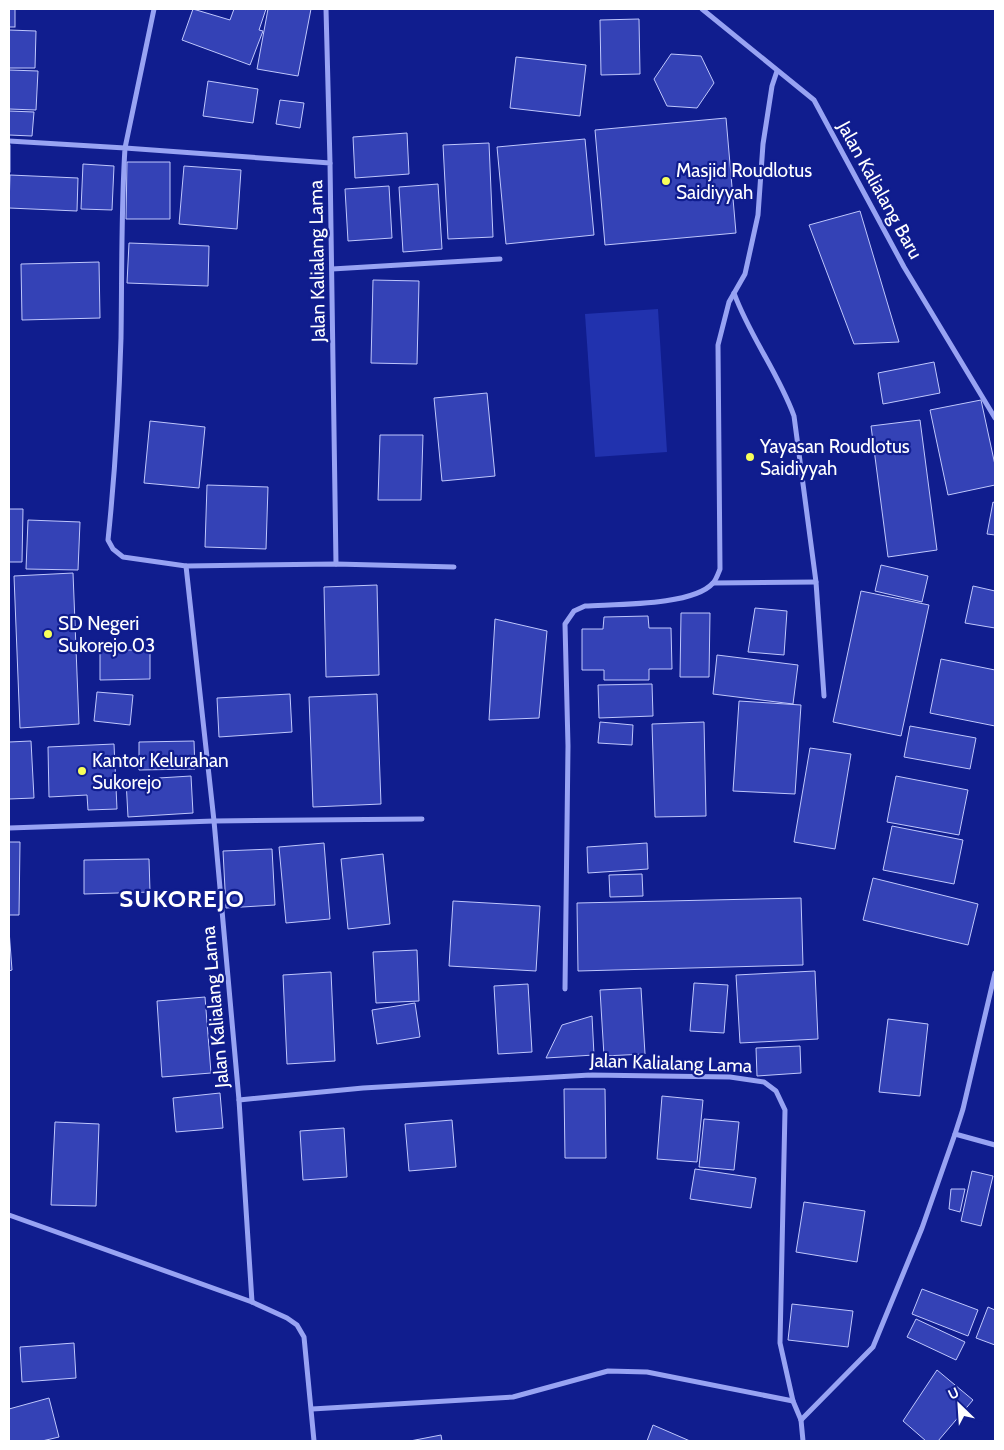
<svg xmlns="http://www.w3.org/2000/svg" width="1004" height="1450" viewBox="0 0 1004 1450" font-family="Cabin,sans-serif">
<rect width="100%" height="100%" fill="#101d8e"/>
<!-- green -->
<path fill="#2132ae" d="M658,309L667,452L595,457L585,314Z"/>
<!-- building -->
<g fill="#3442b6" stroke="#bfc7fd">
<rect x="9" y="9" width="6" height="18"/>
<path d="M193,9L230,20L234,9H266L259,30L263,31L250,65L182,40Z"/>
<path d="M268,9H311L298,76L257,69Z"/>
<path d="M639,19L640,74L601,75L600,20Z"/>
<path d="M9,30L36,31L35,68H9Z"/>
<path d="M671,54L701,56L714,83L697,108L667,106L654,79Z"/>
<path d="M516,57L586,65L580,116L510,108Z"/>
<path d="M9,70L38,71L36,110L9,109Z"/>
<path d="M208,81L258,89L253,123L203,116Z"/>
<path d="M280,100L304,103L300,128L276,124Z"/>
<path d="M9,111L34,112L32,136L9,135Z"/>
<path d="M726,118L736,233L605,245L595,130Z"/>
<path d="M407,133L409,174L355,178L353,137Z"/>
<path d="M585,139L594,235L506,244L497,147Z"/>
<path d="M489,143L493,237L448,239L443,145Z"/>
<rect x="9" y="145" width="1" height="27"/>
<path d="M127,162H170V219H126Z"/>
<path d="M83,164L114,166L112,210L81,209Z"/>
<path d="M184,166L241,170L237,229L179,224Z"/>
<path d="M10,175L78,178L77,211L9,208Z"/>
<path d="M438,184L442,249L403,252L399,187Z"/>
<path d="M389,186L392,238L348,241L345,189Z"/>
<path d="M860,211L899,342L854,344L809,225Z"/>
<path d="M129,243L209,246L208,286L127,283Z"/>
<path d="M99,262L100,318L22,320L21,264Z"/>
<path d="M373,280L419,281L417,364L371,363Z"/>
<path d="M934,362L940,393L883,404L878,373Z"/>
<path d="M487,393L495,476L442,481L434,398Z"/>
<path d="M981,400L995,465V485L948,495L930,410Z"/>
<path d="M920,420L937,550L888,557L871,426Z"/>
<path d="M150,421L205,427L199,488L144,483Z"/>
<path d="M380,435H423L421,500H378Z"/>
<path d="M207,485L268,487L266,549L205,547Z"/>
<path d="M993,502L995,503V535L987,534Z"/>
<path d="M9,509H23L22,562H9Z"/>
<path d="M28,520L80,522L78,570L26,569Z"/>
<path d="M881,565L928,576L922,602L875,591Z"/>
<path d="M73,573L79,724L20,728L14,576Z"/>
<path d="M377,585L379,675L326,677L324,587Z"/>
<path d="M973,586L995,591V628L965,623Z"/>
<path d="M861,591L929,605L901,736L833,722Z"/>
<path d="M755,608L787,611L784,655L748,652Z"/>
<path d="M681,613H710L709,677H680Z"/>
<path d="M648,616L649,628H671L672,669H649V680H604V670H582V629H603L604,617Z"/>
<path d="M495,619L547,631L539,718L489,720Z"/>
<path d="M100,650H150V679L100,680Z"/>
<path d="M717,655L798,665L793,704L713,694Z"/>
<path d="M941,659L995,670V726L930,713Z"/>
<path d="M652,684L653,716L599,718L598,685Z"/>
<path d="M97,692L133,695L130,725L94,721Z"/>
<path d="M290,694L292,732L219,737L217,698Z"/>
<path d="M377,694L381,804L313,807L309,697Z"/>
<path d="M739,701L801,705L795,794L733,791Z"/>
<path d="M600,722L633,725L632,745L598,743Z"/>
<path d="M704,722L706,816L655,817L652,724Z"/>
<path d="M910,726L976,738L970,769L904,757Z"/>
<path d="M31,741L34,798L9,799V742Z"/>
<path d="M194,741L195,769L139,770V742Z"/>
<path d="M114,744L117,809L88,810L87,795L49,797L48,747Z"/>
<path d="M810,748L851,754L835,849L794,842Z"/>
<path d="M191,776L193,813L128,817L126,780Z"/>
<path d="M896,776L968,790L959,835L887,822Z"/>
<path d="M892,826L963,840L954,884L883,870Z"/>
<path d="M9,842H20L19,915H9Z"/>
<path d="M324,843L330,919L286,923L279,847Z"/>
<path d="M647,843L648,869L588,873L587,847Z"/>
<path d="M272,849L275,905L226,908L223,851Z"/>
<path d="M383,854L390,924L348,929L341,859Z"/>
<path d="M149,859L150,892L84,894V860Z"/>
<path d="M642,874L643,896L610,897L609,875Z"/>
<path d="M873,878L978,904L968,945L863,920Z"/>
<path d="M801,898L803,965L578,971L577,903Z"/>
<path d="M453,901L540,906L536,971L449,966Z"/>
<path d="M9,930L12,970L9,971Z"/>
<path d="M417,950L419,1001L376,1003L373,952Z"/>
<path d="M815,971L818,1039L740,1043L736,975Z"/>
<path d="M331,972L335,1061L287,1064L283,975Z"/>
<path d="M694,983L728,985L724,1033L690,1031Z"/>
<path d="M528,984L532,1052L498,1054L494,986Z"/>
<path d="M641,988L645,1054L604,1056L600,990Z"/>
<path d="M205,997L211,1073L162,1077L157,1001Z"/>
<path d="M415,1003L420,1037L377,1044L372,1010Z"/>
<path d="M592,1016L594,1055L546,1058L562,1025Z"/>
<path d="M888,1019L928,1024L920,1096L879,1092Z"/>
<path d="M800,1046L801,1073L757,1076L756,1048Z"/>
<path d="M564,1089H605L606,1158H565Z"/>
<path d="M220,1093L223,1128L176,1132L173,1098Z"/>
<path d="M662,1096L703,1100L697,1162L657,1159Z"/>
<path d="M704,1119L739,1122L734,1170L699,1167Z"/>
<path d="M452,1120L456,1167L409,1171L405,1124Z"/>
<path d="M55,1122L99,1124L96,1206L51,1205Z"/>
<path d="M344,1128L347,1177L303,1180L300,1131Z"/>
<path d="M695,1169L756,1178L751,1208L690,1199Z"/>
<path d="M972,1171L993,1176L981,1226L961,1221Z"/>
<path d="M951,1189H965L960,1212L949,1209Z"/>
<path d="M804,1202L865,1211L857,1262L796,1252Z"/>
<path d="M922,1289L978,1310L968,1336L912,1314Z"/>
<path d="M792,1304L853,1311L848,1347L788,1340Z"/>
<path d="M988,1307L995,1310V1345L976,1338Z"/>
<path d="M916,1319L965,1342L956,1360L907,1337Z"/>
<path d="M74,1343L76,1378L22,1382L20,1347Z"/>
<path d="M937,1370L973,1400L938,1441H926L903,1421Z"/>
<path d="M49,1398L59,1437L42,1441H9V1409Z"/>
<path d="M653,1425L690,1441H647Z"/>
<path d="M441,1435L442,1441H410Z"/>
</g>
<g fill="none" stroke-linecap="round" stroke-linejoin="round">
<!-- minor -->
<g stroke="#98a3f3" stroke-width="5">
<path d="M154,9L125,148L330,163L336,564"/>
<path d="M326,9L330,163"/>
<path d="M702,9L814,100L904,267L995,418"/>
<path d="M9,141L125,148C121,211 122,275 121,338C119,406 115,473 108,540L113,549L123,557L186,566"/>
<path d="M332,269L500,259"/>
<path d="M734,293C750,337 778,372 794,416L816,582L824,696"/>
<path d="M713,583L816,582"/>
<path d="M9,828L214,821L422,819"/>
<path d="M565,989L568,746L565,624L574,611L585,606C615,604 693,606 713,583C716,580 718,574 720,569L718,345L729,302L745,274L758,215L763,144L772,86L777,71"/>
<path d="M239,1100L363,1088L590,1075L730,1077L764,1082L776,1091L785,1110L780,1343L793,1401L801,1420L803,1441"/>
<path d="M955,1134L995,1145"/>
<path d="M9,1215L252,1302L287,1318L297,1325L304,1337L314,1441"/>
<path d="M252,1302L239,1100L214,821L186,566L336,564L454,567"/>
<path d="M312,1409L513,1397L608,1371L647,1372L793,1401"/>
<path d="M801,1420L873,1347L922,1228L955,1134L963,1109L995,973"/>
</g>
</g>
<!-- markers -->
<g fill="#f8ff5a" stroke="#101d8e" stroke-width="2">
<circle cx="666" cy="181" r="5"/>
<circle cx="750" cy="457" r="5"/>
<circle cx="48" cy="634" r="5"/>
<circle cx="82" cy="771" r="5"/>
</g>
<g text-anchor="middle" dominant-baseline="central" stroke-width="4.5" stroke-linejoin="round" paint-order="stroke">
<!-- poi labels -->
<g font-size="19" fill="#fff" stroke="#101d8e" text-anchor="start">
<text x="676" y="170">Masjid Roudlotus<tspan x="676" dy="22">Saidiyyah</tspan></text>
<text x="760" y="446">Yayasan Roudlotus<tspan x="760" dy="22">Saidiyyah</tspan></text>
<text x="58" y="623">SD Negeri<tspan x="58" dy="22">Sukorejo 03</tspan></text>
<text x="92" y="760">Kantor Kelurahan<tspan x="92" dy="22">Sukorejo</tspan></text>
</g>
<!-- street labels -->
<g font-size="19" fill="#fff" stroke="#101d8e">
<text transform="translate(880 190) rotate(61)">Jalan Kalialang Baru</text>
<text transform="translate(317 261) rotate(-91)">Jalan Kalialang Lama</text>
<text transform="translate(215 1007) rotate(-95)">Jalan Kalialang Lama</text>
<text transform="translate(671 1063) rotate(2)">Jalan Kalialang Lama</text>
</g>
<!-- district labels -->
<g font-size="24" font-weight="bold" letter-spacing="1" fill="#fff" stroke="#101d8e">
<text x="182" y="898">SUKOREJO</text>
</g>
</g>
<!-- border -->
<rect width="1004" height="1450" fill="none" stroke="#ffffff" stroke-width="20"/>
<!-- north arrow -->
<g transform="translate(959 1405) rotate(335)" stroke="#101d8e" stroke-width="4" paint-order="stroke">
<path d="M0-4L9 19L0 12L-9 19Z" fill="#ffffff"/>
<text y="-8" font-size="14" font-weight="bold" text-anchor="middle" fill="#ffffff">U</text>
</g>
</svg>
